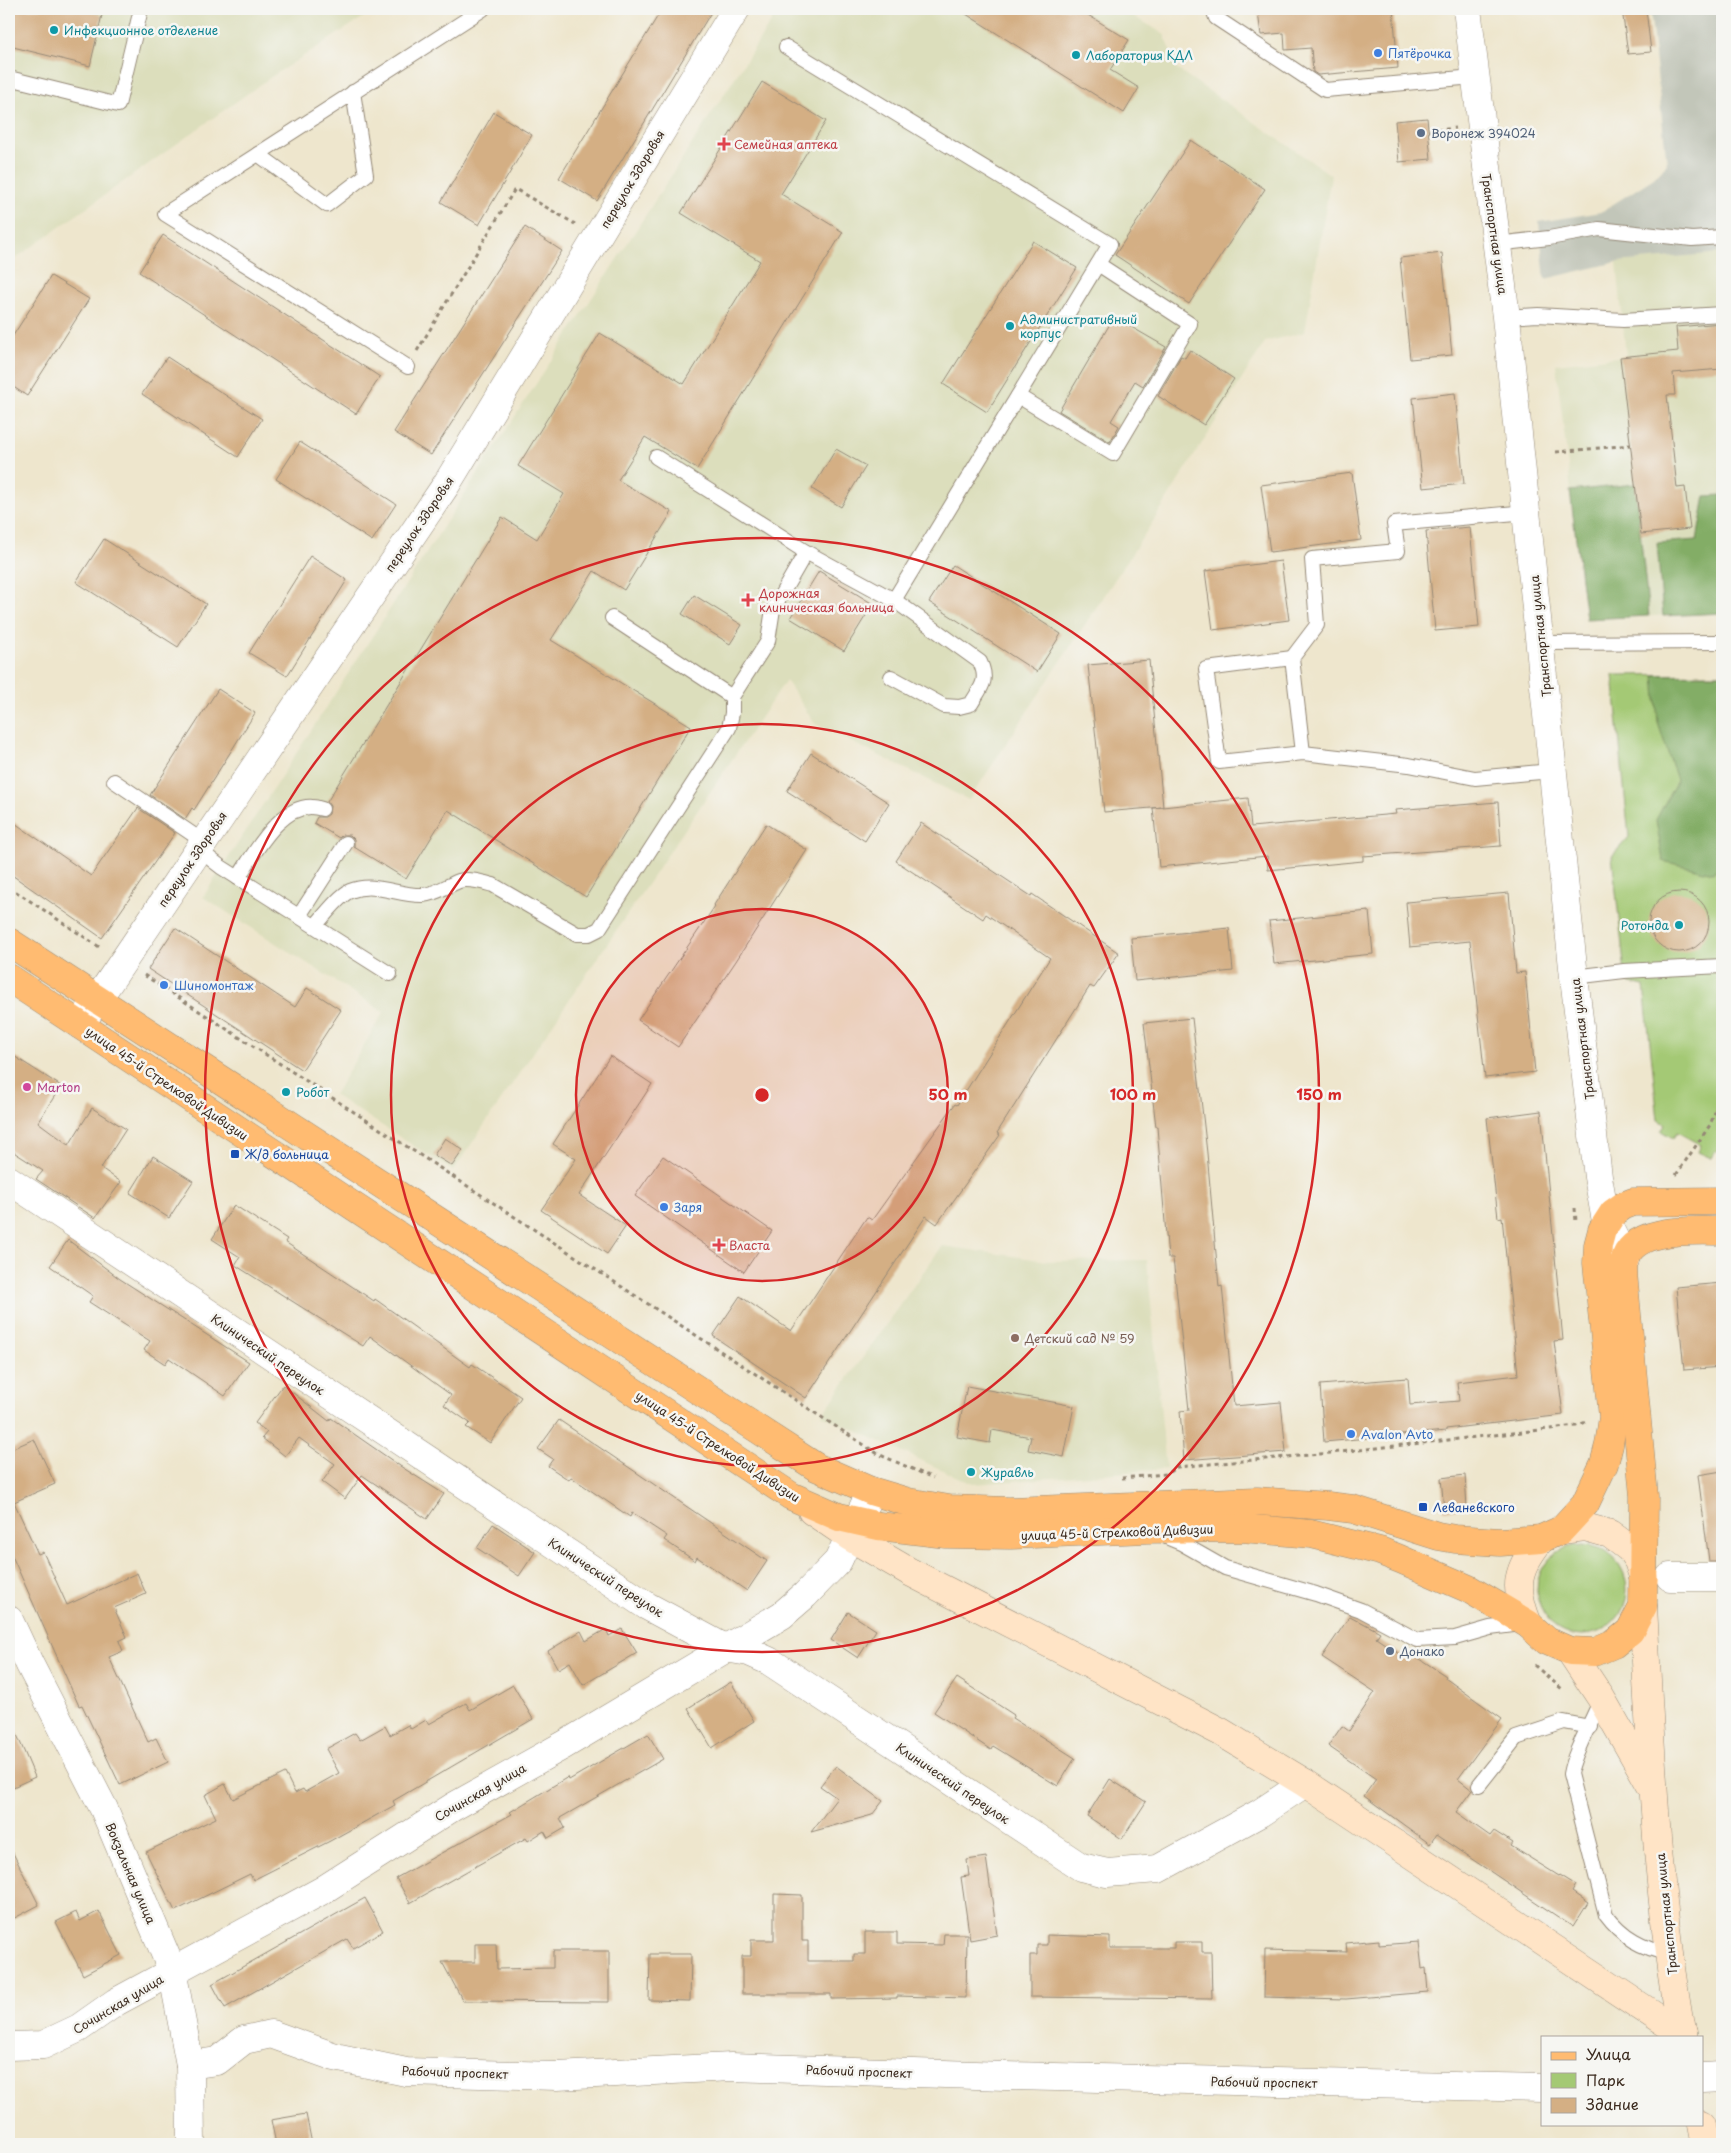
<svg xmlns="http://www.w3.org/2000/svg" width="1731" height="2153" viewBox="0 0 1731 2153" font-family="'Playpen Sans',sans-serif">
<rect width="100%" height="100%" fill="#f6f6f2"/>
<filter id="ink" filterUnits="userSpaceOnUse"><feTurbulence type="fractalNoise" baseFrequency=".02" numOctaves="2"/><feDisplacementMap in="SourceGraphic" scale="10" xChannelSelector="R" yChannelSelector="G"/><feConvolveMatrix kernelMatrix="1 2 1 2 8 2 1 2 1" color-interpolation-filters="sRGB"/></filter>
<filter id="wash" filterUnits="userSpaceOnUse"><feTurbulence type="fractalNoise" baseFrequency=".0096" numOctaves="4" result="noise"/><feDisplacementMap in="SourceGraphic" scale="20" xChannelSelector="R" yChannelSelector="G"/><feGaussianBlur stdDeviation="1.12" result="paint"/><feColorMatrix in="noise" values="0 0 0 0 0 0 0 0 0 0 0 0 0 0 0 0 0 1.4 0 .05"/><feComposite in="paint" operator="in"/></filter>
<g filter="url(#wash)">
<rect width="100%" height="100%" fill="#eee6cd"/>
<!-- built -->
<g fill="#dcdebc">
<path d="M9,9H376L268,79L9,263Z"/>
<path d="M775,9H1121L1164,34L1177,69L1331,175L1305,332L1265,342L1154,520L969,800L815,724L786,680L453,1171L334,1095L384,1012L203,897L771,22Z"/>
<path d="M1722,253V613L1586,619L1556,364L1626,356L1617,262Z"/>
<path d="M942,1246L1047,1261L1147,1260L1166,1469L973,1484L822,1415Z"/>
</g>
<!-- industrial -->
<path fill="#c2c6b9" d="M1650,9H1722V253L1617,262L1545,279L1539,222L1601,212L1654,178L1667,164Z"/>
<!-- green -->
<g fill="#a4c974" stroke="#707a49">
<path d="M1722,674V1153L1715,1151L1711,1158L1698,1152L1701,1145L1677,1132L1673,1138L1661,1131L1665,1124L1658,1120L1644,986L1626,982L1612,856L1629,837L1613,675Z"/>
<circle cx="1582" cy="1590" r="45"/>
</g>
<!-- forest -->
<g fill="#83ad66" stroke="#5f6c42">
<path d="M1635,484L1649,616L1586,619L1570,491Z"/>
<path d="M1722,495V613L1663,616L1657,543L1697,540L1705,496Z"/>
<path d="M1722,674V863L1713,873L1663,861L1656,820L1677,780L1658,723L1654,675Z"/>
</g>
<g id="blocks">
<!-- building -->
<g fill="#d4af84">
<path d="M9,9H77L102,15L90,66L9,46Z"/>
<path d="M662,9H713L597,201L559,178Z"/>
<path d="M958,9H1078L1129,40L1110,70L1139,88L1124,113Z"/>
<path d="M1281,9H1393L1398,68L1318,75L1313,72L1311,48L1285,50L1284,33L1261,35L1258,12L1282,10Z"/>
<path d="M1622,9H1646L1651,52L1628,54Z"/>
<path d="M762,82L826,121L781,194L843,232L697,469L645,437L618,480L672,512L624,590L594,571L551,640L691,726L586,897L448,810L406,879L354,847V839L350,835H342L339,838L314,823L317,817H325L329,814L330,806L327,802L502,517L537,539L564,494L518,466L600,333L684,384L760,261L681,213Z"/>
<path d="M494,112L532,135L479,225L441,202Z"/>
<path d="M1427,118L1431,159L1399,162L1395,121Z"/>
<path d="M1191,140L1265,189L1189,304L1115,255Z"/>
<path d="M525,227L562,251L431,455L394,432Z"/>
<path d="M163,235L380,377L356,414L139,272Z"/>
<path d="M1033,241L1077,268L987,412L943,384Z"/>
<path d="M1442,253L1452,355L1410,359L1400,258Z"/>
<path d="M51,276L89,299L27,396L9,384V342Z"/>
<path d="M1114,317L1166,347L1143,386L1135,381L1111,421L1119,426L1110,442L1059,411Z"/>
<path d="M1722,323V369L1673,373L1675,395H1667L1677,488L1685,487L1690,529L1641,534L1620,357L1678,351L1676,327Z"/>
<path d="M1190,350L1234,379L1204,425L1158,396L1181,356L1185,358Z"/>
<path d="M167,357L262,419L238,457L142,394Z"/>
<path d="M1455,393L1464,484L1423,488L1413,398Z"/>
<path d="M300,442L396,504L372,541L276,479Z"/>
<path d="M836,449L866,466L841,507L812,489Z"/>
<path d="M1352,473L1361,540L1270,552L1261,485Z"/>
<path d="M1470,527L1479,627L1435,631L1426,531Z"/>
<path d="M104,539L206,604L178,647L76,582Z"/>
<path d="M310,556L347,580L287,676L249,653Z"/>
<path d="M1281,561L1289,620L1213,630L1205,571Z"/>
<path d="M953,565L1061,634L1037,672L929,602Z"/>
<path d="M819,571L873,604L844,651L790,618Z"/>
<path d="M694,595L742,625L730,644L682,614Z"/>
<path d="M1149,660L1163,807L1104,812L1088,665Z"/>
<path d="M218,689L255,713L194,810L192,808L185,819L150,795Z"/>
<path d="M811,753L889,803L865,841L787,791Z"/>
<path d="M1248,798L1251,827L1396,814L1395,810L1498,802L1501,846L1363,856V861L1268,870L1267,856L1159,867L1153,808Z"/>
<path d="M138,808L175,833L102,938L9,873V819L91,876Z"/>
<path d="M921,823L1031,896L1032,894L1119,953L1094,988L1090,986L997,1133L1000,1135L937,1224L926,1216L806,1398L713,1336L740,1296L791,1331L867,1217L872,1220L955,1104L957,1105L1050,958L986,914L983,919L896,861Z"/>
<path d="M766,824L807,850L736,961L678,1047L638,1020L715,906L714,905Z"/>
<circle cx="1679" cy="922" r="30"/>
<path d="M1509,893L1516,973L1525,972L1535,1072L1485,1078L1470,941L1410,947L1406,902Z"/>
<path d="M1369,911L1373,954L1274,964L1269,921Z"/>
<path d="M175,928L295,1007L307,988L341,1010L302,1070L148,969Z"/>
<path d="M1229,928L1233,971L1135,981L1131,938Z"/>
<path d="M1192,1018L1207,1153L1219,1287L1222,1286L1234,1406L1281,1402L1286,1452L1184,1460L1180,1411L1189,1410L1173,1258H1168L1157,1127H1156L1144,1023Z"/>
<path d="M9,1053L61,1086L38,1122L69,1145L92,1108L126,1129L101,1168L121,1182L95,1218L36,1179L43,1171L9,1149Z"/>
<path d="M610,1056L652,1084L579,1195L626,1226L607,1254L541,1210L576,1159L553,1144Z"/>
<path d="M1541,1111L1563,1340L1554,1341L1563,1415L1446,1429V1431L1324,1442L1320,1385L1408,1378L1410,1405L1459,1401L1457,1382L1518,1375L1502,1217L1498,1218L1487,1118Z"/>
<path d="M445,1138L463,1150L452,1166L434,1155Z"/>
<path d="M153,1156L193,1181L169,1218L130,1193Z"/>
<path d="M663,1156L772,1231L744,1272L635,1196Z"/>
<path d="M234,1205L287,1239L285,1242L374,1301L375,1299L470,1367L472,1364L521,1397L490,1443L466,1427L470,1423L444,1405L451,1395L370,1336L363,1346L235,1265L240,1257L212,1239Z"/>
<path d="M68,1240L120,1279L249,1362L225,1396L169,1358L165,1364L144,1350L150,1341L89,1302L93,1296L50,1266Z"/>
<path d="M1722,1283V1367L1684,1370L1676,1287Z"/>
<path d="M283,1385L329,1421L331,1418L400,1466L444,1494L427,1519L362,1475L345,1499L322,1482L335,1464L299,1438L285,1456L262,1438L267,1432L255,1423Z"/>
<path d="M967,1386L1074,1406L1064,1457L1028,1450L1031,1437L992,1430L990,1443L957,1437Z"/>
<path d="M559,1420L767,1561L747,1591L697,1557L695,1561L664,1540L667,1536L632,1513L630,1517L571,1477L569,1480L548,1466L553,1459L538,1449Z"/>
<path d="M34,1439L55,1484L14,1502L38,1554L43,1552L67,1605L137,1573L146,1594L114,1608L127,1637L119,1641L123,1651L109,1657L148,1742L156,1738L168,1762L120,1785L82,1705L79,1706L9,1549V1450Z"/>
<path d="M1722,1471V1561H1709L1698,1475Z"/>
<path d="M1465,1475L1467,1508L1444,1510L1441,1478Z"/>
<path d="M493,1524L535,1552L519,1576L477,1548Z"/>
<path d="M848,1612L876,1630L858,1658L831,1640Z"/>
<path d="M1350,1616L1380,1632L1376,1638L1410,1661L1414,1655L1446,1676L1445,1678L1502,1719L1458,1779L1472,1790L1456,1812L1490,1836L1494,1831L1513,1843L1511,1846L1559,1876L1560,1875L1576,1885L1572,1892L1588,1903L1573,1927L1436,1835L1430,1844L1364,1796L1376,1779L1328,1746L1342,1726L1349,1731L1375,1692L1322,1657Z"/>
<path d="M606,1629L609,1636L622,1629L637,1653L583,1685L570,1662L558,1669L548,1651L581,1631L586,1641Z"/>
<path d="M957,1678L1014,1715L1012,1718L1075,1758L1058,1786L993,1746L991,1750L934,1712Z"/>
<path d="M731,1682L754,1721L712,1748L688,1708Z"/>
<path d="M513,1685L533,1719L393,1801L395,1805L330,1841L253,1880L250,1874L175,1911L146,1852L216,1818L205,1795L225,1784L233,1799L285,1773L295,1793L303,1789L305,1792L339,1773L326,1749L355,1733L360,1740L385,1726L390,1735L408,1725L411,1729L426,1720L429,1724L466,1703L470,1710Z"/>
<path d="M9,1716L35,1777L9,1789Z"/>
<path d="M648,1734L663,1759L560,1818L565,1828L548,1838L544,1831L528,1841L526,1838L410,1903L396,1878L512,1814L510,1812L568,1777L569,1780Z"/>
<path d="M836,1766L883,1801L872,1815L811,1832L837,1798L820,1786Z"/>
<path d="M1110,1779L1146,1802L1122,1839L1087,1816Z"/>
<path d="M9,1845L39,1905L9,1921Z"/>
<path d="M986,1857L997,1935L970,1940L961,1877L969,1876L967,1860Z"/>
<path d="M774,1894L802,1895V1941H808V1961H854V1954H865V1932H897V1944L943,1945L944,1934H967L966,1998L897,1996V1998L831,1999V1994H742V1956H751V1940H774Z"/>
<path d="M365,1898L383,1931L353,1948L347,1939L225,2008L212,1984Z"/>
<path d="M99,1911L121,1955L83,1975L56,1922L76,1912L80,1921Z"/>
<path d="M1047,1935L1110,1937V1948H1174V1942H1202V1952H1211L1212,1999L1030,1997V1955H1037V1945H1047Z"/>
<path d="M1379,1940V1945L1419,1942L1422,1969L1426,1968L1428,1992L1346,1999L1264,1997L1265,1950L1347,1952L1346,1943Z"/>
<path d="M475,1944H496L497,1969L553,1968V1951H609V2002L463,2001L442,1962H475Z"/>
<path d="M650,1954H691L690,2001L649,2000Z"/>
<path d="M306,2114L312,2144H276L271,2120Z"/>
</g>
</g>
</g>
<g filter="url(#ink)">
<use href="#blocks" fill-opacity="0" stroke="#948876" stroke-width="1"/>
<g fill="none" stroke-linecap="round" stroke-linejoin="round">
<defs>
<g id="lane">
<path d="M1213,9L1216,18L1325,90L1474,77"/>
<path d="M9,78L118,105L141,9"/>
<path d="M258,154L327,205L366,175L353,92"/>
<path d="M1496,244L1549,238L1599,229L1692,239L1722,237"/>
<path d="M1506,317L1538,315L1623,320L1722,314"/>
<path d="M408,367L165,214L483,9"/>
<path d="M1018,396L1113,454L1190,324L1098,264"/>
<path d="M656,457L806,552L894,600L1110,244L786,47"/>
<path d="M1541,643L1722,642"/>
<path d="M1292,658L1317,625L1312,559L1398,551L1394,524L1527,512"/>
<path d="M891,677L944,706L959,707L971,704C981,687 989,681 980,662L894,600"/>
<path d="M732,697L768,641L773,609L806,552"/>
<path d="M1303,753L1292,658L1206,669L1219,762L1303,753L1409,765L1475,778L1552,771"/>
<path d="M114,781L204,842"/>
<path d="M199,850L221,867L390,974"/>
<path d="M238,878C255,852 285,795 322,809"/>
<path d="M299,916L346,843"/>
<path d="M315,926C323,917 340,895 350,891C376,881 397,896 423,895C436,894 446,886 459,881C469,878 482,882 493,885L577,934H589L599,929L729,728L732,713V697L612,618"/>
<path d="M1574,977L1624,971L1722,966"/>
<path d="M1164,1536L1181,1543L1225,1568L1316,1594L1361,1610L1417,1640L1455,1638L1490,1628L1521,1624"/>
<path d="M1601,1699C1592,1722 1574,1751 1570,1774L1606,1915C1622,1937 1643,1948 1670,1954"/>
<path d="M1479,1785L1516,1738L1564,1722L1590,1727"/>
</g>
<g id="street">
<path d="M1467,9L1506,317L1574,977L1598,1177L1606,1221L1625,1260"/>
<path d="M80,1025L446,485L736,9"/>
<path d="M9,1180L647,1606L725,1648L749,1652L769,1661L1081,1867L1107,1873L1158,1869L1260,1813L1305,1783"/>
<path d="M1670,1577H1722"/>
<path d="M9,1620L30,1665L104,1809L172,1970L190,2065L191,2144"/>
<path d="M9,2046L43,2045L79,2028L116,2002L323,1890L453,1807L564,1745L782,1615L805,1595L838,1561L871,1491"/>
<path d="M190,2065L217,2061L244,2040L271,2034L335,2057L406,2072L557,2076L731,2067L1005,2076L1542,2088"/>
<path d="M1702,2077L1722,2076"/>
</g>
<g id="secondary">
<path d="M812,1511L850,1537L910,1572L1221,1732L1305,1783L1682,2034"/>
<path d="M1561,1530L1585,1527L1610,1534L1630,1549L1638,1561L1644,1579"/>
<path d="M1643,1606C1651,1749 1656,1895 1682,2037"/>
<path d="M1528,1624C1513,1587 1516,1570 1541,1539"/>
<path d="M1570,1651L1601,1698L1650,1784"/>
<path d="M1701,2124L1705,2144"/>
</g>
<g id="primary">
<path d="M9,942L816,1467L871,1491L908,1502L949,1509L1009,1511L1257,1501L1328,1506L1353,1509L1438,1536L1455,1539L1500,1542L1541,1539L1561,1530L1585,1504L1604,1464L1609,1445L1613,1417L1597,1263L1598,1245L1602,1230L1613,1213L1623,1206L1633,1202L1722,1201"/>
<path d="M9,978L791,1496L839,1517L879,1526L946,1534L1010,1535L1147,1529L1242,1528L1311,1534L1380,1551L1400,1559L1469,1589L1528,1624L1547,1641L1570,1651L1595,1652L1614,1644L1630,1631L1643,1606L1644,1496L1625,1293C1624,1283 1622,1272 1624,1262C1632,1226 1695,1231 1722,1231"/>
</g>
</defs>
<!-- lane casing -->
<use href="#lane" stroke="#948876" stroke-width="16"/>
<!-- street casing -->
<use href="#street" stroke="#948876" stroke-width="29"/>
<!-- secondary casing -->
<use href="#secondary" stroke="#948876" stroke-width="29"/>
<!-- primary casing -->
<use href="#primary" stroke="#948876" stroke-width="29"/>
<!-- path -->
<g stroke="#948876" stroke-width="3" stroke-dasharray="4 4" stroke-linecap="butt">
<path d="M1429,131L1455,128"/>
<path d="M417,351L515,189L575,224"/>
<path d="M1556,452L1631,445"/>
<path d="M9,887L101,948"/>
<path d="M144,975L878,1454L933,1478"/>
<path d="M1676,1175L1710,1125L1722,1094"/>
<path d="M1575,1208L1576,1222"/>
<path d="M1122,1478L1166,1474L1177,1467L1331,1453L1576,1426L1586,1422"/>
<path d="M1534,1665L1562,1689"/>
</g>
<!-- lane -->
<use href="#lane" stroke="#fff" stroke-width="14"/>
<!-- street -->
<use href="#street" stroke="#fff" stroke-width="28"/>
<!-- secondary -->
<use href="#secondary" stroke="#ffe4c6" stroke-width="28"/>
<!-- primary -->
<use href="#primary" stroke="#ffbb71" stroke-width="28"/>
</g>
</g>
<!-- distance rings -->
<circle cx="762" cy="1095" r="186" fill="#d62828" fill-opacity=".12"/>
<g fill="none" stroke="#d62828" stroke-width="2.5">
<circle cx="762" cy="1095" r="186"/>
<circle cx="762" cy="1095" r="371"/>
<circle cx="762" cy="1095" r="557"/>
</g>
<!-- markers -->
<g fill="#0f9aa8" stroke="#f6f6f2" stroke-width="2">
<circle cx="54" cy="30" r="5"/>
<circle cx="1076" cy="55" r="5"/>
<circle cx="1010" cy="326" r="5"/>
<circle cx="1679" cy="925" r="5"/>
<circle cx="286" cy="1092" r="5"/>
<circle cx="971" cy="1472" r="5"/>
</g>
<g fill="#3f7fe0" stroke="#f6f6f2" stroke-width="2">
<circle cx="1378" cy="53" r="5"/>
<circle cx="164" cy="985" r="5"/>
<circle cx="664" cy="1207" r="5"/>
<circle cx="1351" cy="1434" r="5"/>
</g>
<g fill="#5c6f8a" stroke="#f6f6f2" stroke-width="2">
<circle cx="1421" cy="133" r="5"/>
<circle cx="1390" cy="1651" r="5"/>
</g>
<g fill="#e0444e" stroke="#f6f6f2" stroke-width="2">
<path d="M721.5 136.5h5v5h5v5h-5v5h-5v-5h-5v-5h5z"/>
<path d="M745.5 592.5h5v5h5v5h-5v5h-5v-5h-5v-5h5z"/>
<path d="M716.5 1237.5h5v5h5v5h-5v5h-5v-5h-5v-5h5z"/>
</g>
<circle fill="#d1479c" stroke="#f6f6f2" stroke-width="2" cx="27" cy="1087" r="5"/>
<g fill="#1a4fb4" stroke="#f6f6f2" stroke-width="2">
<rect x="230" y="1149" width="10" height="10" rx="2.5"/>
<rect x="1418" y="1502" width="10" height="10" rx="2.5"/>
</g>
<circle fill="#8d6e63" stroke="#f6f6f2" stroke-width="2" cx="1015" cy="1338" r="5"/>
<g text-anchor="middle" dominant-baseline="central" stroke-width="5" stroke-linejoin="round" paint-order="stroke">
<!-- culture labels -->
<g font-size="12" fill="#0d838f" stroke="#f6f6f2" text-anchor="start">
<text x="64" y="30">Инфекционное отделение</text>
<text x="1086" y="55">Лаборатория КДЛ</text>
<text x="1020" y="319">Административный<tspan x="1020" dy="14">корпус</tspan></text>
<text x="1669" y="925" text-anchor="end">Ротонда</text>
<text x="296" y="1092">Робот</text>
<text x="981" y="1472">Журавль</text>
</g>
<!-- shop labels -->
<g font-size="12" fill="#366cbe" stroke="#f6f6f2" text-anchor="start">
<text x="1388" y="53">Пятёрочка</text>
<text x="174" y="985">Шиномонтаж</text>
<text x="674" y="1207">Заря</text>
<text x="1361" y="1434">Avalon Avto</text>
</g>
<!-- service labels -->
<g font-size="12" fill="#4e5e75" stroke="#f6f6f2" text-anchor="start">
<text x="1431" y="133">Воронеж 394024</text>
<text x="1400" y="1651">Донако</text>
</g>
<!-- health labels -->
<g font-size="12" fill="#be3a42" stroke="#f6f6f2" text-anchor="start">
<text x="734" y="144">Семейная аптека</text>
<text x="759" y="593">Дорожная<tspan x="759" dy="14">клиническая больница</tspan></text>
<text x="729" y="1245">Власта</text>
</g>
<!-- street labels -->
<g font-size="12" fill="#3b2a1e" stroke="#f6f6f2">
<text transform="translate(632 179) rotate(-59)">переулок Здоровья</text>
<text transform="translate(1495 234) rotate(82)">Транспортная улица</text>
<text transform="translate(419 524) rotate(-56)">переулок Здоровья</text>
<text transform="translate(1540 636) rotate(-96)">Транспортная улица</text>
<text transform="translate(192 859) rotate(-56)">переулок Здоровья</text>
<text transform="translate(1582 1039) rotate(-97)">Транспортная улица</text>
<text transform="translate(167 1083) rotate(34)">улица 45-й Стрелковой Дивизии</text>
<text transform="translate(268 1354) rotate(34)">Клинический переулок</text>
<text transform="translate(718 1446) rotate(33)">улица 45-й Стрелковой Дивизии</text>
<text transform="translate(1117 1532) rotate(-2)">улица 45-й Стрелковой Дивизии</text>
<text transform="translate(606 1577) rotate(33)">Клинический переулок</text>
<text transform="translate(953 1783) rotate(34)">Клинический переулок</text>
<text transform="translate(480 1792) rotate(-30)">Сочинская улица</text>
<text transform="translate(131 1873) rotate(67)">Вокзальная улица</text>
<text transform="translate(1666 1914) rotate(-96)">Транспортная улица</text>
<text transform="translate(118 2004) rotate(-31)">Сочинская улица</text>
<text transform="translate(859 2071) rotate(2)">Рабочий проспект</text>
<text transform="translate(455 2072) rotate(2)">Рабочий проспект</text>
<text transform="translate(1264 2082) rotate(1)">Рабочий проспект</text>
</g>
<!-- hotel labels -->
<g font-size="12" fill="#b23c85" stroke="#f6f6f2" text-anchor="start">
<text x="37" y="1087">Marton</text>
</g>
<!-- transit labels -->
<g font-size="12" fill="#164399" stroke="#f6f6f2" text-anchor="start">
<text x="245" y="1154">Ж/д больница</text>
<text x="1433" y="1507">Леваневского</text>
</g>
<!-- education labels -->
<g font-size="12" fill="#785e54" stroke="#f6f6f2" text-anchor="start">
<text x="1025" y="1338">Детский сад № 59</text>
</g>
</g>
<circle cx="762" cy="1095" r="8" fill="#d62828" stroke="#f6f6f2" stroke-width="2.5"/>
<g font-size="15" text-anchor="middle" font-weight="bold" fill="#d62828" stroke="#f6f6f2" stroke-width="5" stroke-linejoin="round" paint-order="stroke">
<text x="948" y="1100">50 m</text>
<text x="1133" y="1100">100 m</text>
<text x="1319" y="1100">150 m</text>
</g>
<!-- margin -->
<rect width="1731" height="2153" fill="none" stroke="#f6f6f2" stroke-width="30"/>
<!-- legend -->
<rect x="1541" y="2036" width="162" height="90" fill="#f6f6f2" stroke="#aba49d"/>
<rect x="1551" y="2052" width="25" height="8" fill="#ffbb71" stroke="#aba49d"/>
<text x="1586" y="2060" font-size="15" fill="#3b2a1e">Улица</text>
<rect x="1551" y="2073" width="25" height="15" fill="#a4c974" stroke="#aba49d"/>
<text x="1586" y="2086" font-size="15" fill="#3b2a1e">Парк</text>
<rect x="1551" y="2098" width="25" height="15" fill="#d4af84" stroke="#aba49d"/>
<text x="1586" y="2110" font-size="15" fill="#3b2a1e">Здание</text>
</svg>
